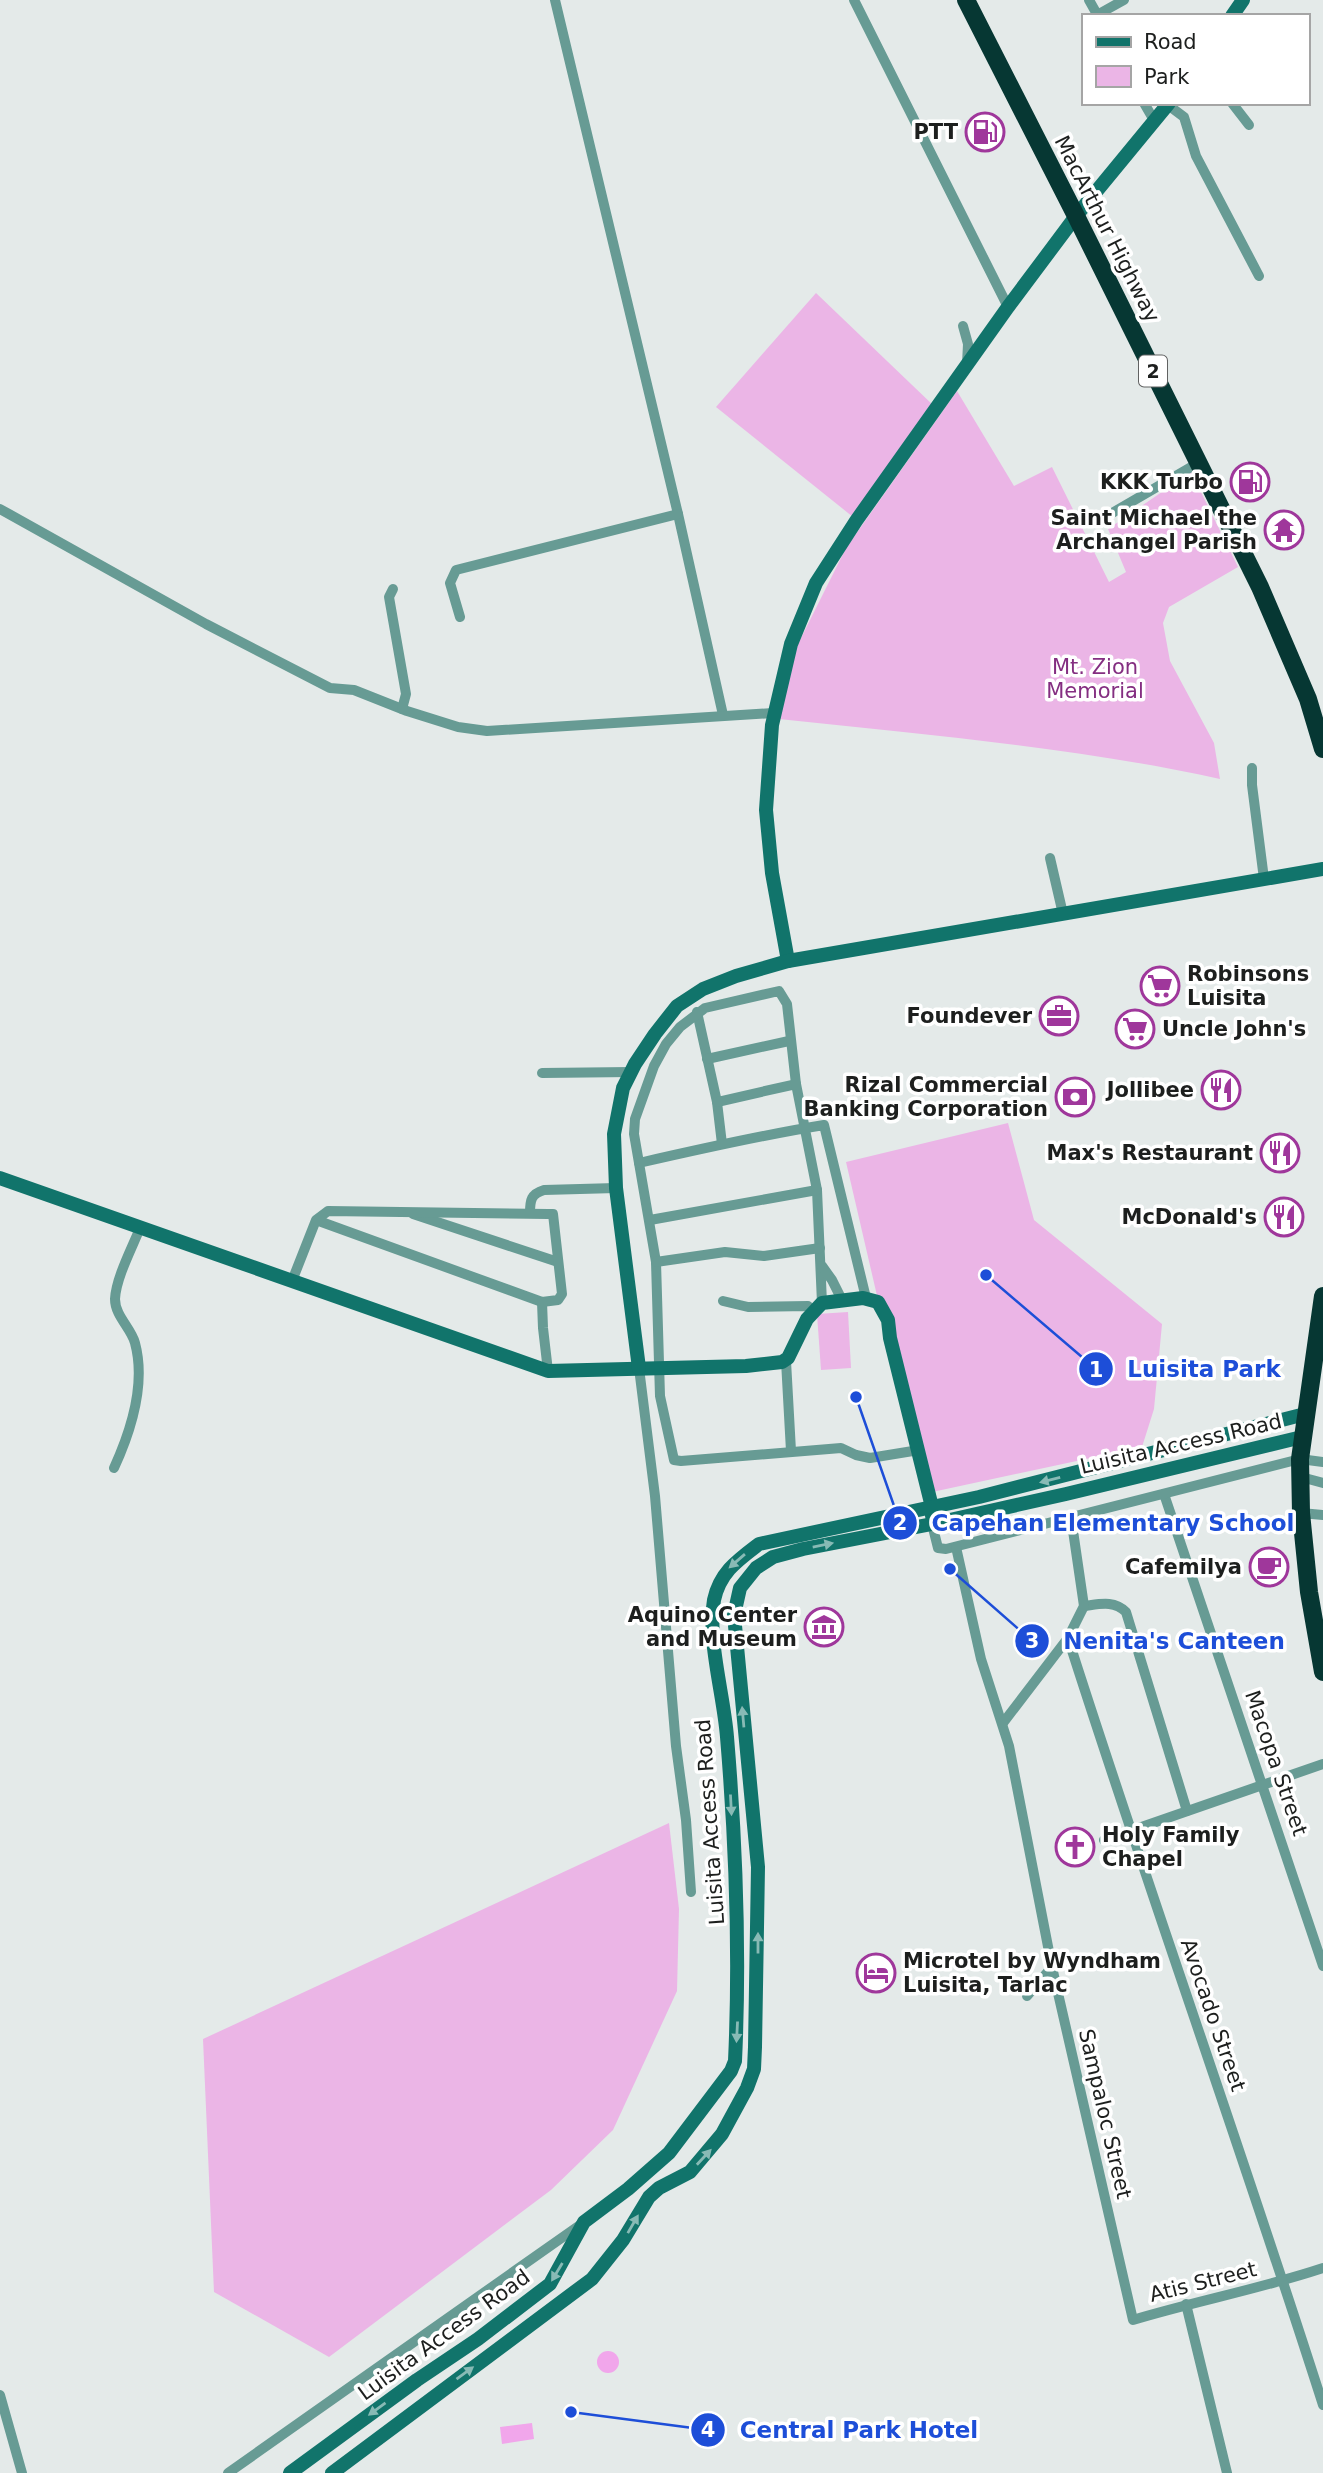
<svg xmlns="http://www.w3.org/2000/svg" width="1323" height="2473" viewBox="0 0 1323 2473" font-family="'DejaVu Sans',sans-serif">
<rect width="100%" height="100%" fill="#e4eae9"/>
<!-- green -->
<g fill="#ebb5e6">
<path d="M816,293L934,406L853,517L716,407Z"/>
<path d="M957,391L1014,486L1052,467L1109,582L1126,572L1108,529L1191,472L1238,567L1169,607L1163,623L1170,661L1214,743L1220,779C1075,747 927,735 779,719L797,646L846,548Z"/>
<path d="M1008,1123L1034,1220L1162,1324L1154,1409L1142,1447L923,1494L846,1162Z"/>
<path d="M848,1312L851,1368L821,1370L817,1314Z"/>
<path d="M669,1823L679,1909L677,1991L613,2130L551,2190L329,2357L214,2292L203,2039Z"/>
</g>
<!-- water -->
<g fill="#f1a6eb">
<circle cx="608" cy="2362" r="11"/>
<path d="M532,2423L534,2439L502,2444L500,2427Z"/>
</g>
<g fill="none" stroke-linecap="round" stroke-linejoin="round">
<!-- street -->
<g stroke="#679b94" stroke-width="10">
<path d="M555,0L678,514L723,715"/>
<path d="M854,0L1008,307"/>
<path d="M1089,0L1098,16"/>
<path d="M1097,15L1124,0"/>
<path d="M1144,103L1155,122"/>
<path d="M1232,103L1249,125"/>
<path d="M1168,105L1184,117L1196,156L1259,276"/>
<path d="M963,326L968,344L967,364"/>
<path d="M0,509L206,624L330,688L354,690L407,711L458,727L487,731L773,713"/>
<path d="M1095,523L1198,463"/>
<path d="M393,589L389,597L406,694L402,709"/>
<path d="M460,617L450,583L456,570L678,514"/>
<path d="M1252,768V785L1264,879"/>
<path d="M1050,858L1063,914"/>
<path d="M697,1012L717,1102L722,1144"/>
<path d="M707,1059L789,1041"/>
<path d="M542,1073L631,1072"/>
<path d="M717,1102L796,1084"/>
<path d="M639,1163L656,1262L660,1396L674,1460L681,1461L841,1448L856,1455L870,1458L919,1450"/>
<path d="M817,1190L822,1303"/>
<path d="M530,1213C530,1200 531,1194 544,1190L616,1188"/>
<path d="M413,1214L558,1262"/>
<path d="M650,1220L817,1190L796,1084L787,1004L779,991L705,1008L680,1027L666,1044L654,1066L635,1119L634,1134L639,1163C700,1149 762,1135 824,1125L866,1298"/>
<path d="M656,1262L725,1252L764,1256L820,1248"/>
<path d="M822,1266L832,1280L842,1300"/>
<path d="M292,1281L316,1220L328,1211L548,1214H553L562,1294L558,1300L542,1302L316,1220"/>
<path d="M723,1301L748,1307L808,1306L814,1311"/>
<path d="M542,1302L543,1328L548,1371"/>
<path d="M786,1361L791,1451"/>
<path d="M639,1368L655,1496L676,1746L686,1820L691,1892"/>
<path d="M114,1468C131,1431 146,1384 135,1343C131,1328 115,1316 115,1299C116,1278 132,1248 140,1228"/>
<path d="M1301,1477L1323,1483"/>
<path d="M1164,1494L1323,1966"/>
<path d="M1301,1513L1323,1515"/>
<path d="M932,1524L938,1548L946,1549L1300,1459L1323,1462"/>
<path d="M956,1547L981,1659L1009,1746L1052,1967L1133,2320C1196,2301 1260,2289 1323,2268"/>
<path d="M1084,1606C1100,1604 1114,1600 1126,1612L1187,1811"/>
<path d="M1068,1638C1150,1895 1241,2148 1323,2405"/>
<path d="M1003,1723L1068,1638L1084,1606L1071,1517"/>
<path d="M1104,1840L1323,1764"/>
<path d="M1027,1996L1052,1967"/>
<path d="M1186,2304L1227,2473"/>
<path d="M0,2395L22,2473"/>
<path d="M228,2473L580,2225"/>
</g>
<!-- secondary -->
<g stroke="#11746b" stroke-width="14">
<path d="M1232,16L1243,0"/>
<path d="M788,961L772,873L766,810L772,725L791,644L816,583L856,521L1008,307L1076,216L1169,103"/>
<path d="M0,1178L548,1371L746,1366L782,1362L788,1358L807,1319L822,1303L863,1298L878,1302L888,1320L890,1338L932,1507V1516"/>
<path d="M639,1368L616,1188L614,1134L623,1088L635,1064L655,1034L677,1006L703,989L736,976L788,961L1323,869"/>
<path d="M290,2473L417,2380L478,2339L550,2284L584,2222L628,2189L669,2153L731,2071L735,2061C740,1954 736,1845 727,1737C724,1696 707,1640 714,1600C720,1572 738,1560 759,1544L979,1497L1305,1414"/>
<path d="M332,2473L592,2279L623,2240L649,2197L659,2188L690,2172L722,2134L747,2088L754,2069L755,2047L758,1867L734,1615L740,1588L756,1568L773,1557L803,1549L932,1524L1066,1494L1302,1437"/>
</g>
<!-- highway -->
<g stroke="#063733" stroke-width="18">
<path d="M966,0L1076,216L1260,587L1308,699L1323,749"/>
<path d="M1323,1296L1300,1459L1301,1513L1309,1592L1323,1672"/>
</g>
</g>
<!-- one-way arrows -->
<defs><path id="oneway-solid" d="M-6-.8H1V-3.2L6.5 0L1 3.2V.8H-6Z" transform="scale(1.75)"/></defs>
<g fill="#88bab5">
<use href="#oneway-solid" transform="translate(1050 1480) rotate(166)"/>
<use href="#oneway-solid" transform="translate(823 1545) rotate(-11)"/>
<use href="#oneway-solid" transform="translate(737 1561) rotate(139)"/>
<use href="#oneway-solid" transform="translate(743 1717) rotate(-95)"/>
<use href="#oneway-solid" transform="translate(731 1805) rotate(87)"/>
<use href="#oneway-solid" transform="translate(758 1943) rotate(-90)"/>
<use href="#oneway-solid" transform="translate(737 2032) rotate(93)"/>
<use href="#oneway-solid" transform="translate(704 2157) rotate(-47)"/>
<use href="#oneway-solid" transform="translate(633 2224) rotate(-60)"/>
<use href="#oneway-solid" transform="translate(557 2272) rotate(121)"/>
<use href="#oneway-solid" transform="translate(465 2373) rotate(-36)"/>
<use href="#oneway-solid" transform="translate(377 2409) rotate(144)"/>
</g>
<!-- icons -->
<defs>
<symbol id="fuel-ring" viewBox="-11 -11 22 22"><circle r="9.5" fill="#fff" stroke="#9f379b" stroke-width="1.5"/><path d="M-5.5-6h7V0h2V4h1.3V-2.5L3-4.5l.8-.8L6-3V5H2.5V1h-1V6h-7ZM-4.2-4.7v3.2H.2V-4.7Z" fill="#9f379b"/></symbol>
<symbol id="temple-ring" viewBox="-11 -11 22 22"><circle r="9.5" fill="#fff" stroke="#9f379b" stroke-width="1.5"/><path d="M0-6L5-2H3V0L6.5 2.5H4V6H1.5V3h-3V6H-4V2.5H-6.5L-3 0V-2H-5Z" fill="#9f379b"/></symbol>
<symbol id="supermarket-ring" viewBox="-11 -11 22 22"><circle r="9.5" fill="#fff" stroke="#9f379b" stroke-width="1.5"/><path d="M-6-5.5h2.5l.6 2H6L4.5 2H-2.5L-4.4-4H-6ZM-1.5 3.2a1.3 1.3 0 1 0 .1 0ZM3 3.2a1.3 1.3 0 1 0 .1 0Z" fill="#9f379b"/></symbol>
<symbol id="office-ring" viewBox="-11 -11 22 22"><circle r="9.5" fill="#fff" stroke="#9f379b" stroke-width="1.5"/><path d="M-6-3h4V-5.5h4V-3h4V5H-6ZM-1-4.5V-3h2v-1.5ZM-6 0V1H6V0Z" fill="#9f379b"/></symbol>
<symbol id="restaurant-ring" viewBox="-11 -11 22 22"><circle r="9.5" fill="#fff" stroke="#9f379b" stroke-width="1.5"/><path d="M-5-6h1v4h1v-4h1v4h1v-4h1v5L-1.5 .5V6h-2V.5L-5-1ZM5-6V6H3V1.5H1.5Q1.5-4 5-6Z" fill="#9f379b"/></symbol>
<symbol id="bank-ring" viewBox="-11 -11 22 22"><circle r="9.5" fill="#fff" stroke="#9f379b" stroke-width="1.5"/><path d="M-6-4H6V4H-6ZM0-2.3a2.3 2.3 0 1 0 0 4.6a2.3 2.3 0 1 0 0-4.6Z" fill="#9f379b"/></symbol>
<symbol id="cafe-ring" viewBox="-11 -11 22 22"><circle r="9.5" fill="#fff" stroke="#9f379b" stroke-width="1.5"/><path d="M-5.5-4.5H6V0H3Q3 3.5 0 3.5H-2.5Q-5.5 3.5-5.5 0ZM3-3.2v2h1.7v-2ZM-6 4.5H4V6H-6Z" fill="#9f379b"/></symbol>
<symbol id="museum-ring" viewBox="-11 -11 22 22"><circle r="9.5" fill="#fff" stroke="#9f379b" stroke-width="1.5"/><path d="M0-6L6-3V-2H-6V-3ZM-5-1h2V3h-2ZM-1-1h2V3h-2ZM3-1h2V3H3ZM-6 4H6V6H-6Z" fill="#9f379b"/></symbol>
<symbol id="church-ring" viewBox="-11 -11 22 22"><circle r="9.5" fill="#fff" stroke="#9f379b" stroke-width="1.5"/><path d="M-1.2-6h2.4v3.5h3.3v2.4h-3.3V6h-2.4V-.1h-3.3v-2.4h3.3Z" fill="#9f379b"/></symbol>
<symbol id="hotel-ring" viewBox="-11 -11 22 22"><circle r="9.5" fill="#fff" stroke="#9f379b" stroke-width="1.5"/><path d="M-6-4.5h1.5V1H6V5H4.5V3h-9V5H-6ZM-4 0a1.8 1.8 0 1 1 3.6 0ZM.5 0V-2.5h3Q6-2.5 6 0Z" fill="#9f379b"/></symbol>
</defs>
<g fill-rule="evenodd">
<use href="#fuel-ring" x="963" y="110" width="44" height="44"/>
<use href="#fuel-ring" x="1228" y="460" width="44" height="44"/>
<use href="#temple-ring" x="1262" y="508" width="44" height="44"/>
<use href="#supermarket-ring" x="1138" y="964" width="44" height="44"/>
<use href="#office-ring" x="1037" y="994" width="44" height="44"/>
<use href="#supermarket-ring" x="1113" y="1007" width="44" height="44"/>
<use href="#restaurant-ring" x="1199" y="1068" width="44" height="44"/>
<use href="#bank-ring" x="1053" y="1075" width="44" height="44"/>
<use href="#restaurant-ring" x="1258" y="1131" width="44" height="44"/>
<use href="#restaurant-ring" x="1262" y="1195" width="44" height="44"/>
<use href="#cafe-ring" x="1247" y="1545" width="44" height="44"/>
<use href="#museum-ring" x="802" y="1605" width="44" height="44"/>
<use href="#church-ring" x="1053" y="1825" width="44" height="44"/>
<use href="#hotel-ring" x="854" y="1951" width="44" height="44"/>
</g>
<g text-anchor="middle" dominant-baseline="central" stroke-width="7" stroke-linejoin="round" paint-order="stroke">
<!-- shield labels -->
<rect fill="#fff" stroke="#616262" stroke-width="2" x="1139" y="355.5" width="28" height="31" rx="5"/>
<g font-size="19" font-weight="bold" fill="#1d1f1e">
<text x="1153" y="371">2</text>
</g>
<!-- poi labels -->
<g font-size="21" font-weight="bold" fill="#1d1f1e" stroke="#fff" text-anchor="end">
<text x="958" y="132">PTT</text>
<text x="1223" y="482">KKK Turbo</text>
<text x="1257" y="518">Saint Michael the<tspan x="1257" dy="24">Archangel Parish</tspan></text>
<text x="1187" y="974" text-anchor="start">Robinsons<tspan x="1187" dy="24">Luisita</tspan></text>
<text x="1032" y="1016">Foundever</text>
<text x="1162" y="1029" text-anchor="start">Uncle John's</text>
<text x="1048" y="1085">Rizal Commercial<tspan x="1048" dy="24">Banking Corporation</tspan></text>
<text x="1194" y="1090">Jollibee</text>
<text x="1253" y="1153">Max's Restaurant</text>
<text x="1257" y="1217">McDonald's</text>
<text x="1242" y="1567">Cafemilya</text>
<text x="797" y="1615">Aquino Center<tspan x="797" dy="24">and Museum</tspan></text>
<text x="1102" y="1835" text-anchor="start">Holy Family<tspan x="1102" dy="24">Chapel</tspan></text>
<text x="903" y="1961" text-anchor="start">Microtel by Wyndham<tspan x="903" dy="24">Luisita, Tarlac</tspan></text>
</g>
<!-- street labels -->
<g font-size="21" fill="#1d1f1e" stroke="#fff">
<text transform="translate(1107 229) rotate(63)">MacArthur Highway</text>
<text transform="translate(1181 1444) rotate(-13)">Luisita Access Road</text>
<text transform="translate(1276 1763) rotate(71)">Macopa Street</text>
<text transform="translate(710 1822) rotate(-94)">Luisita Access Road</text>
<text transform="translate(1213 2015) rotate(71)">Avocado Street</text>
<text transform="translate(1105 2114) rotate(77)">Sampaloc Street</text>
<text transform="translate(1203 2282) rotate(-14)">Atis Street</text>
<text transform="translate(444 2335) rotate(-36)">Luisita Access Road</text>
</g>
<!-- park labels -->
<g font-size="21" fill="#842e81" stroke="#fff">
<text x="1095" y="667">Mt. Zion<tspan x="1095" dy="24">Memorial</tspan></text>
</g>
</g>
<!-- callouts -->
<path fill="none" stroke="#1d4ed8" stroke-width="2.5" d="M986 1275L1096 1369M856 1397L900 1523M950 1569L1032 1641M571 2412L708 2430"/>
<g fill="#1d4ed8" stroke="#fff" stroke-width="2.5">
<circle cx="986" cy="1275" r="7"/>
<circle cx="856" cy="1397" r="7"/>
<circle cx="950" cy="1569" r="7"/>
<circle cx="571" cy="2412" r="7"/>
<circle cx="1096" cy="1369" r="18"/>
<circle cx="900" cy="1523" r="18"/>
<circle cx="1032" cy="1641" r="18"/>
<circle cx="708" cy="2430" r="18"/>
</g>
<g font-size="21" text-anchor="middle" font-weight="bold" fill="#fff">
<text x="1096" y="1377">1</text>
<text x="900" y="1530">2</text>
<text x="1032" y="1648">3</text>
<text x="708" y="2437">4</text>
</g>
<g font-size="23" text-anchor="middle" font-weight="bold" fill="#1d4ed8" stroke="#fff" stroke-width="7" stroke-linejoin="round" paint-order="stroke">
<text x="1204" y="1377">Luisita Park</text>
<text x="1113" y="1531">Capehan Elementary School</text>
<text x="1174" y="1649">Nenita's Canteen</text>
<text x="859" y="2438">Central Park Hotel</text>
</g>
<!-- legend -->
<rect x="1082" y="14" width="228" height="91" fill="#ffffff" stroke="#a5a5a5" stroke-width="2"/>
<rect x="1096" y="37" width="35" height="10" fill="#11746b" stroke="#a5a5a5" stroke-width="2"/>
<text x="1144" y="49" font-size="21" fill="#1d1f1e">Road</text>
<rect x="1096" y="66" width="35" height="21" fill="#ebb5e6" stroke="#a5a5a5" stroke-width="2"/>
<text x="1144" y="84" font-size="21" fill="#1d1f1e">Park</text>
</svg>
